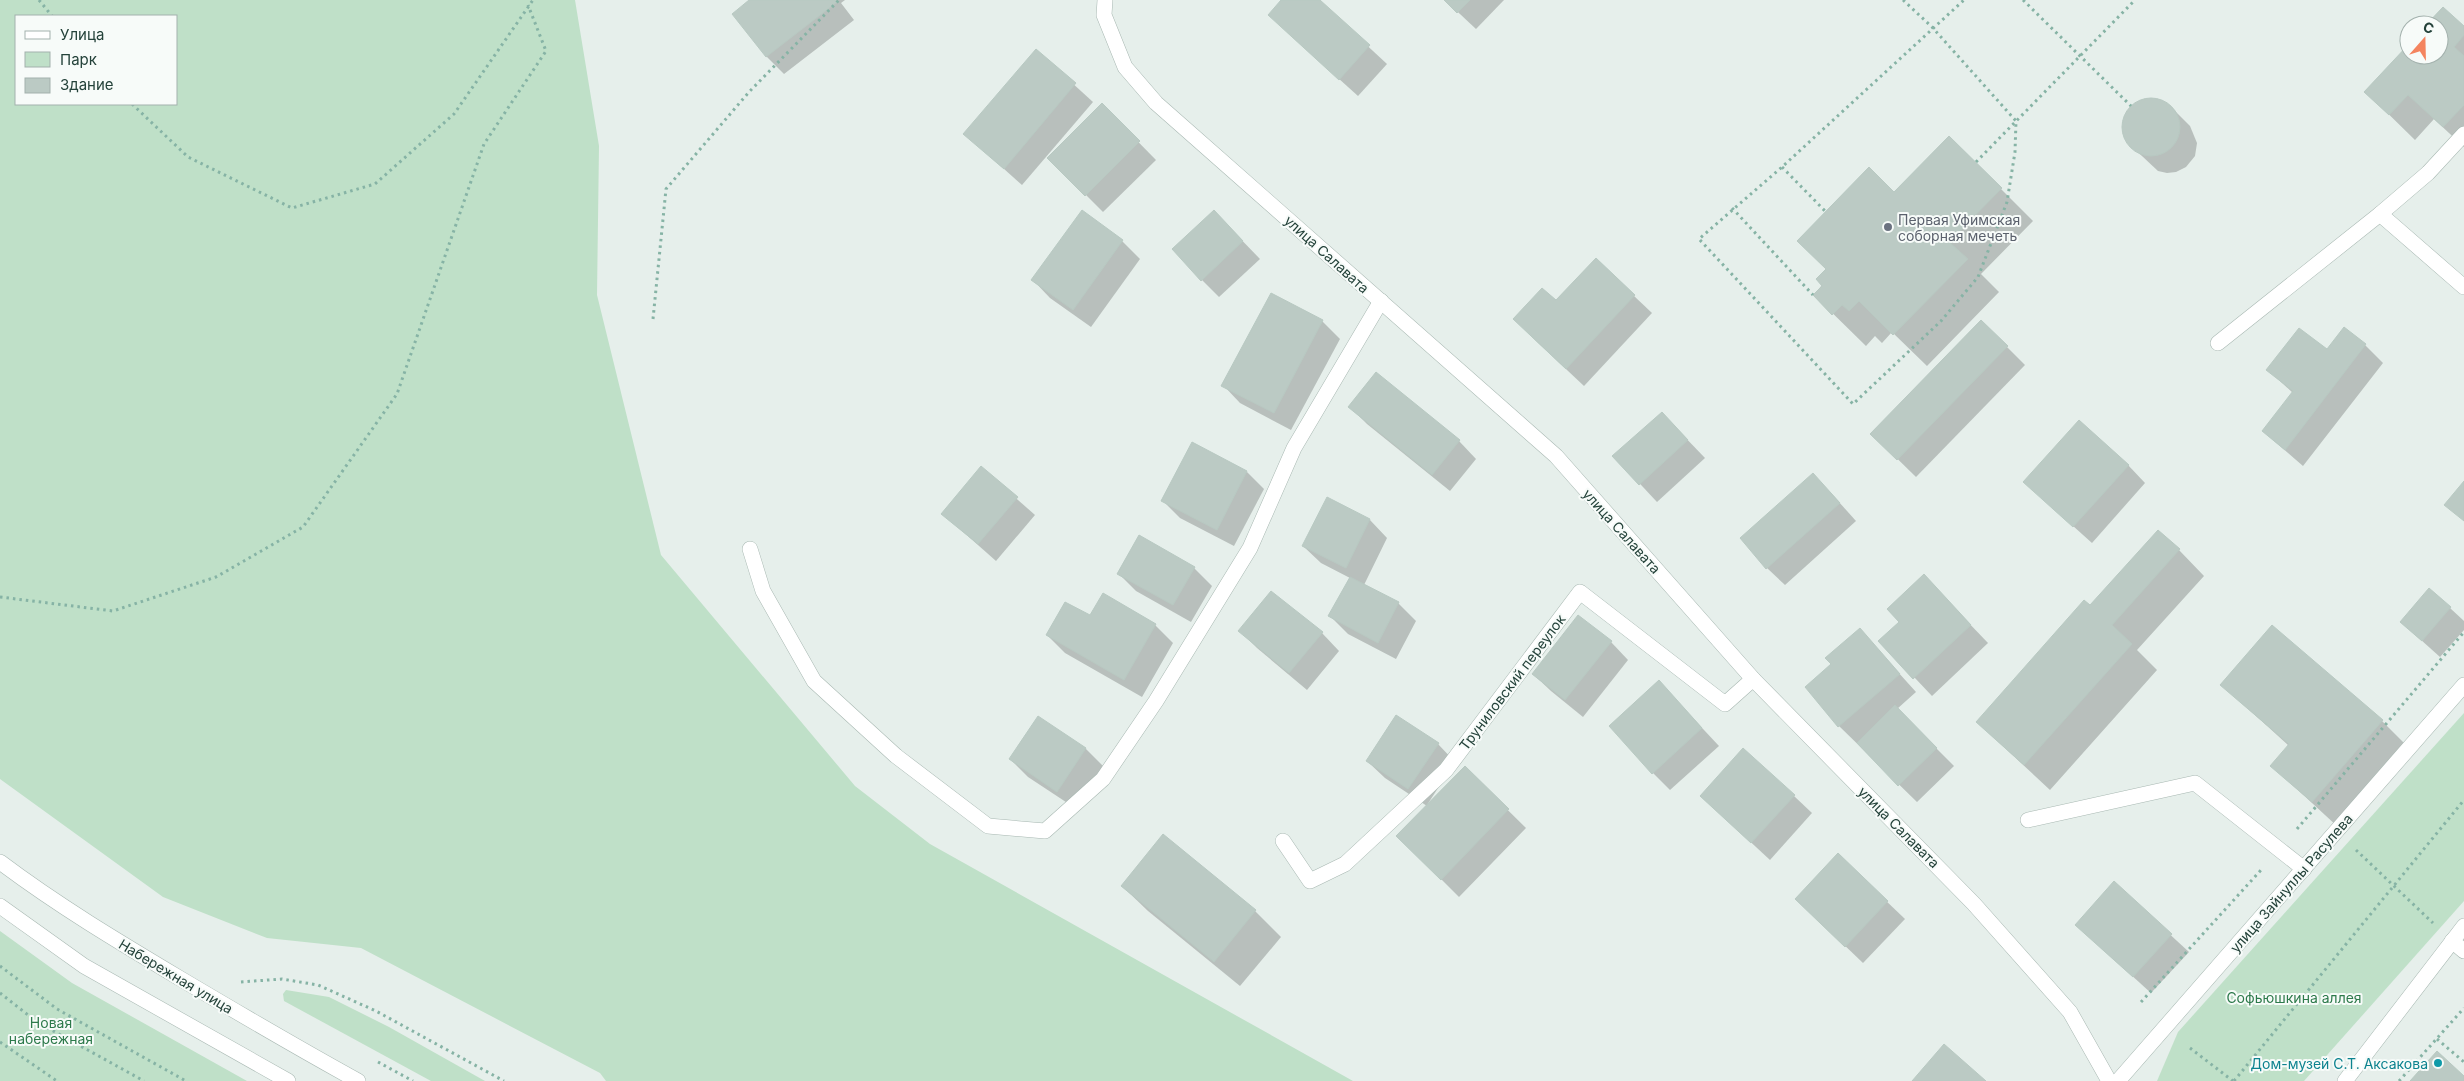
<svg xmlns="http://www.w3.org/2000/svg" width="2464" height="1081" viewBox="0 0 2464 1081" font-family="Inter,sans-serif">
<rect width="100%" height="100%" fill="#e6efeb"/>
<!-- green -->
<g fill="#bfe0c8" fill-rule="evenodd">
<path d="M0,0H575L599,146L597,295L661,555L855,786L930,844L1353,1081H606L600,1073L361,948L267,938L163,897L0,779ZM176,16V104H16V16Z"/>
<path d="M2464,713V901L2304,1081H2157L2178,1032Z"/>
<path d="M0,931L72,983L247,1081H0Z"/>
<path d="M286,990L329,997L389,1027L485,1081H431L284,1001L283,994Z"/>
</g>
<!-- shadow -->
<g fill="#0003">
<path d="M751,0H845L841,3L854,20L784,74L767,57L733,14Z"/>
<path d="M1283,0H1318L1387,64L1358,96L1287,32Z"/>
<path d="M1445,0H1504L1476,29Z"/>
<path d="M2443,8L2464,28V147L2434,119L2415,140L2366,92L2409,45V55H2439V25H2428Z"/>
<path d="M1036,50L1093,102L1022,185L965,134Z"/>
<path d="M2147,99L2159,101L2172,108L2190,126L2197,143L2195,156L2186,167L2176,172L2167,173L2158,171L2127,142L2123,130L2125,117L2132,107Z"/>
<path d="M1102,105L1156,160L1103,212L1049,158Z"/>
<path d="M2001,189L2033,221L1981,274L1999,292L1927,366L1892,332L1882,343L1875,336L1866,346L1814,295L1894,194Z"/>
<path d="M1082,212L1122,241L1140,259L1091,327L1050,298L1033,280Z"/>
<path d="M1231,229L1260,259L1219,297L1202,280Z"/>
<path d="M1596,260L1652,313L1584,386L1532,337L1556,302Z"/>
<path d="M1322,321L1340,339L1291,430L1240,403L1223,385Z"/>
<path d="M1981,321L2025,365L1916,477L1872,434Z"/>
<path d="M2344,329L2365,345L2383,363L2303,466L2263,431L2293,393L2268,370L2327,351Z"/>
<path d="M1350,407L1459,441L1476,459L1450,491L1367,424Z"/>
<path d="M1679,431L1705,458L1657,502L1614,456Z"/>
<path d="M2128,465L2145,483L2092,543L2043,499Z"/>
<path d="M982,468L1035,515L996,561L943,514Z"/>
<path d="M1247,472L1264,489L1234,546L1180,518L1163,501Z"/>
<path d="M1830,492L1856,521L1785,585L1767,568Z"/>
<path d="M1327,499L1370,520L1387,538L1364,585L1398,603L1416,621L1396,659L1348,634L1330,616L1350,578L1321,563L1303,546Z"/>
<path d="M1139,536L1194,568L1212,586L1191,622L1136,591L1118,573Z"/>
<path d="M2179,550L2204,576L2137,650L2157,670L2050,790L1977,722L2090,607Z"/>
<path d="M1941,594L1988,643L1932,696L1880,641Z"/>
<path d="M1103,595L1155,625L1173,643L1142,697L1065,653L1047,635L1091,617Z"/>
<path d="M2450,608L2464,621V630L2440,657L2401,622Z"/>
<path d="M1860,630L1916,692L1897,709L1954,766L1917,802L1839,726L1833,665Z"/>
<path d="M1240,631L1322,633L1339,651L1307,690L1257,648Z"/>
<path d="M1611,642L1628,660L1583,717L1551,691L1533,674Z"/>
<path d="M1659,682L1719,746L1670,790L1653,773Z"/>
<path d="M2222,685L2382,721L2407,746L2338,827L2272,766L2289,746Z"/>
<path d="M1438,744L1455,762L1427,805L1465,768L1526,828L1459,897L1398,836L1427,806L1385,778L1367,761Z"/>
<path d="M1085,748L1103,766L1075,808L1028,777L1010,759Z"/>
<path d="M1701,796H1794L1812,813L1770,860Z"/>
<path d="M1163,836L1255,911L1281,937L1240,986L1148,911L1122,886Z"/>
<path d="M1838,855L1905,919L1863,963L1814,916Z"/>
<path d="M2114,883L2189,952L2151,993L2076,925Z"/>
</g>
<!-- building -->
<g fill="#bbcac4" stroke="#b8c9c2">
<path d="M749,0H836L837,2L766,57L732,14Z"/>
<path d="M1281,0H1320L1370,45L1339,80L1268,15Z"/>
<path d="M1444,0H1470L1457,13Z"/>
<path d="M2443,7L2464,26V35L2454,47L2464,56V105L2443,127L2408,95L2389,115L2364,92L2409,44V55H2439V25H2426Z"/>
<path d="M1036,49L1076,83L1004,169L963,134Z"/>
<circle cx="2151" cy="127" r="29"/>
<path d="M1102,103L1140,141L1085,196L1047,158Z"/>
<path d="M1949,136L2002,188L1949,242L1968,259L1893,335L1859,301L1849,311L1842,305L1832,315L1813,295L1822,286L1816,279L1826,269L1797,241L1869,167L1894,192Z"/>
<path d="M1082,210L1123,240L1073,310L1031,280Z"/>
<path d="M1214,210L1243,241L1201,281L1172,249Z"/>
<path d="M1596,258L1635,295L1566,369L1513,319L1542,288L1556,300Z"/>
<path d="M1271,293L1323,320L1274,413L1221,386Z"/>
<path d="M1981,320L2008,346L1897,460L1870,434Z"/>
<path d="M2344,327L2366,344L2285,450L2262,431L2293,391L2266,370L2299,328L2327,349Z"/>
<path d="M1376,372L1460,440L1432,475L1348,407Z"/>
<path d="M1662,412L1688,440L1639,485L1612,456Z"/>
<path d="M2079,420L2129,465L2073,527L2023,482Z"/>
<path d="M1192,442L1247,471L1217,530L1161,501Z"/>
<path d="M981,466L1018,497L978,544L941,514Z"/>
<path d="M1813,473L1840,503L1766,569L1740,538Z"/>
<path d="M2464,481V521L2444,505Z"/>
<path d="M1327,497L1370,519L1346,568L1302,546Z"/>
<path d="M2158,530L2180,549L2112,625L2132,644L2024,765L1976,722L2084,600L2090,605Z"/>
<path d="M1139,535L1195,567L1173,605L1117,574Z"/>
<path d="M1924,574L1971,625L1913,679L1878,641L1899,622L1887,609Z"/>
<path d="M1350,577L1399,602L1378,643L1328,616Z"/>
<path d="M2429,588L2451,607L2422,641L2400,622Z"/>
<path d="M1271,591L1323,632L1289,673L1238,631Z"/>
<path d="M1103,593L1156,624L1124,680L1046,635L1065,602L1090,615Z"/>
<path d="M1578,615L1612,641L1565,700L1532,674Z"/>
<path d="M2272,625L2383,720L2312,802L2270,766L2289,744L2220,685Z"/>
<path d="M1860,628L1900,674L1838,727L1805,687L1831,664L1825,658Z"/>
<path d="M1659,680L1702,728L1652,774L1609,726Z"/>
<path d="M1895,705L1937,748L1898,786L1857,743Z"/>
<path d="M1396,715L1439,743L1408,789L1366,761Z"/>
<path d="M1038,716L1086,748L1057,792L1009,759Z"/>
<path d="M1743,748L1795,795L1751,843L1700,796Z"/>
<path d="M1465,766L1509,809L1441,880L1396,836Z"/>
<path d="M1163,834L1256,910L1214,962L1121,886Z"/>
<path d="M1838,853L1888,901L1845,947L1795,899Z"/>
<path d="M2114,881L2172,934L2133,977L2075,925Z"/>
<path d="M1944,1044L1986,1081H1912Z"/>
<path d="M2437,1051L2464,1076V1081H2410Z"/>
</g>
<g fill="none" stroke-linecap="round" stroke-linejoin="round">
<defs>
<g id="minor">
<path d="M1105,0L1104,15L1125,67L1156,103L1556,456L1753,679L1974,904L2070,1012L2109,1081"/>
<path d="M2380,214L2464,287"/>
<path d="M2218,343L2380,214L2428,173L2464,134"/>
<path d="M750,549L763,591L814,681L896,756L988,826L1045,831L1103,779L1156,701L1250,548L1294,448L1381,301"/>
<path d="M2028,820L2195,783L2304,869"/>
<path d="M1283,841L1310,881L1345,864L1446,770L1580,592L1725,704L1753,679"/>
<path d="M0,862C57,905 119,942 181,979C240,1014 298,1048 358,1081"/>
<path d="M0,906L84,966L288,1081"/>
<path d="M2452,941L2464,951"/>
<path d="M2118,1081L2464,685"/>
<path d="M2345,1081L2464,926"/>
</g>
</defs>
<!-- minor casing -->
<use href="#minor" stroke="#a8b8b2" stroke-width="16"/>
<!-- path -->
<g stroke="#86b3a5" stroke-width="3" stroke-dasharray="2.5 4" stroke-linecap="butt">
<path d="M39,0L52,16"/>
<path d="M1903,0L1932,27L2016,121L2015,152L2007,202L1978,277L1941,321L1853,404L1699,239L1782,167L1964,0"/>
<path d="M2023,0L2131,106"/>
<path d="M132,104L188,157L292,208L375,184L454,114L533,0"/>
<path d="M1976,162L2135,0"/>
<path d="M1782,167L1826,212"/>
<path d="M1732,208L1813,295"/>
<path d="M653,319L666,189L749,92L839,0"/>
<path d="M0,597L113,611L216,577L303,527L397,394L484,144L546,51L528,5"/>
<path d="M2297,829L2464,632"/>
<path d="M2356,850L2433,923"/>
<path d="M0,966L57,1009L186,1081"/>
<path d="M241,982L282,979L318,985L376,1011L504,1081"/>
<path d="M0,993L37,1022L144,1081"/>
<path d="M2141,1002L2261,870"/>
<path d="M2437,1039L2464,1062"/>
<path d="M0,1042L57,1081"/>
<path d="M2190,1048L2233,1081"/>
<path d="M378,1062L413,1081"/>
<path d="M2234,1081L2464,800"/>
<path d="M2399,1081L2464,1008"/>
</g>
<!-- minor -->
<use href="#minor" stroke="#fff" stroke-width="15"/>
</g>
<!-- markers -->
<circle fill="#6b7280" stroke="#f7fbf9" stroke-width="2" cx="1888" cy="227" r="5"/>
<circle fill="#0f9aa8" stroke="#f7fbf9" stroke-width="2" cx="2438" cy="1063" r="5"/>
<g text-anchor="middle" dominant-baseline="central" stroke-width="4" stroke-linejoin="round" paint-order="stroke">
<!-- worship labels -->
<g font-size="14" fill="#5b616d" stroke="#f7fbf9" text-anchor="start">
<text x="1898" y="219">Первая Уфимская<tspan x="1898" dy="16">соборная мечеть</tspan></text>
</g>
<!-- street labels -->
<g font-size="14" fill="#24423a" stroke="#f7fbf9">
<text transform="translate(1327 254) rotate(42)">улица Салавата</text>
<text transform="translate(1622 531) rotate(48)">улица Салавата</text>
<text transform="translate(1512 682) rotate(-53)">Труниловский переулок</text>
<text transform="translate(1899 827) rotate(45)">улица Салавата</text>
<text transform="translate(2291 883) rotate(-49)">улица Зайнуллы Расулева</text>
<text transform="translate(176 976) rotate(31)">Набережная улица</text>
</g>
<!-- park labels -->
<g font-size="14" fill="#2d7a4b" stroke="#f7fbf9">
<text x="2294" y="997">Софьюшкина аллея</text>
<text x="51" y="1022">Новая<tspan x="51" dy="16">набережная</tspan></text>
</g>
<!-- culture labels -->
<g font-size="14" fill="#0d838f" stroke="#f7fbf9" text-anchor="end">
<text x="2428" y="1063">Дом-музей С.Т. Аксакова</text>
</g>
</g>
<!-- legend -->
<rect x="15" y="15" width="162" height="90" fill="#f7fbf9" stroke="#a3b1ad"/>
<rect x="25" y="31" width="25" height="8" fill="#ffffff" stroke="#a3b1ad"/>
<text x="60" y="40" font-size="15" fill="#24423a">Улица</text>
<rect x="25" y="52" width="25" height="15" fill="#bfe0c8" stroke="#a3b1ad"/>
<text x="60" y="65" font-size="15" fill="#24423a">Парк</text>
<rect x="25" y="78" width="25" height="15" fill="#bbcac4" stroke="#a3b1ad"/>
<text x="60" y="90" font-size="15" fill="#24423a">Здание</text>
<!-- north arrow -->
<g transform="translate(2424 40) rotate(20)"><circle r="24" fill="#f7fbf9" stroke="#a3b1ad"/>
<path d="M0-4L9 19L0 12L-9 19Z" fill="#f4845f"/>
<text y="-8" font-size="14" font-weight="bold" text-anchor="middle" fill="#24423a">С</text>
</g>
</svg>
